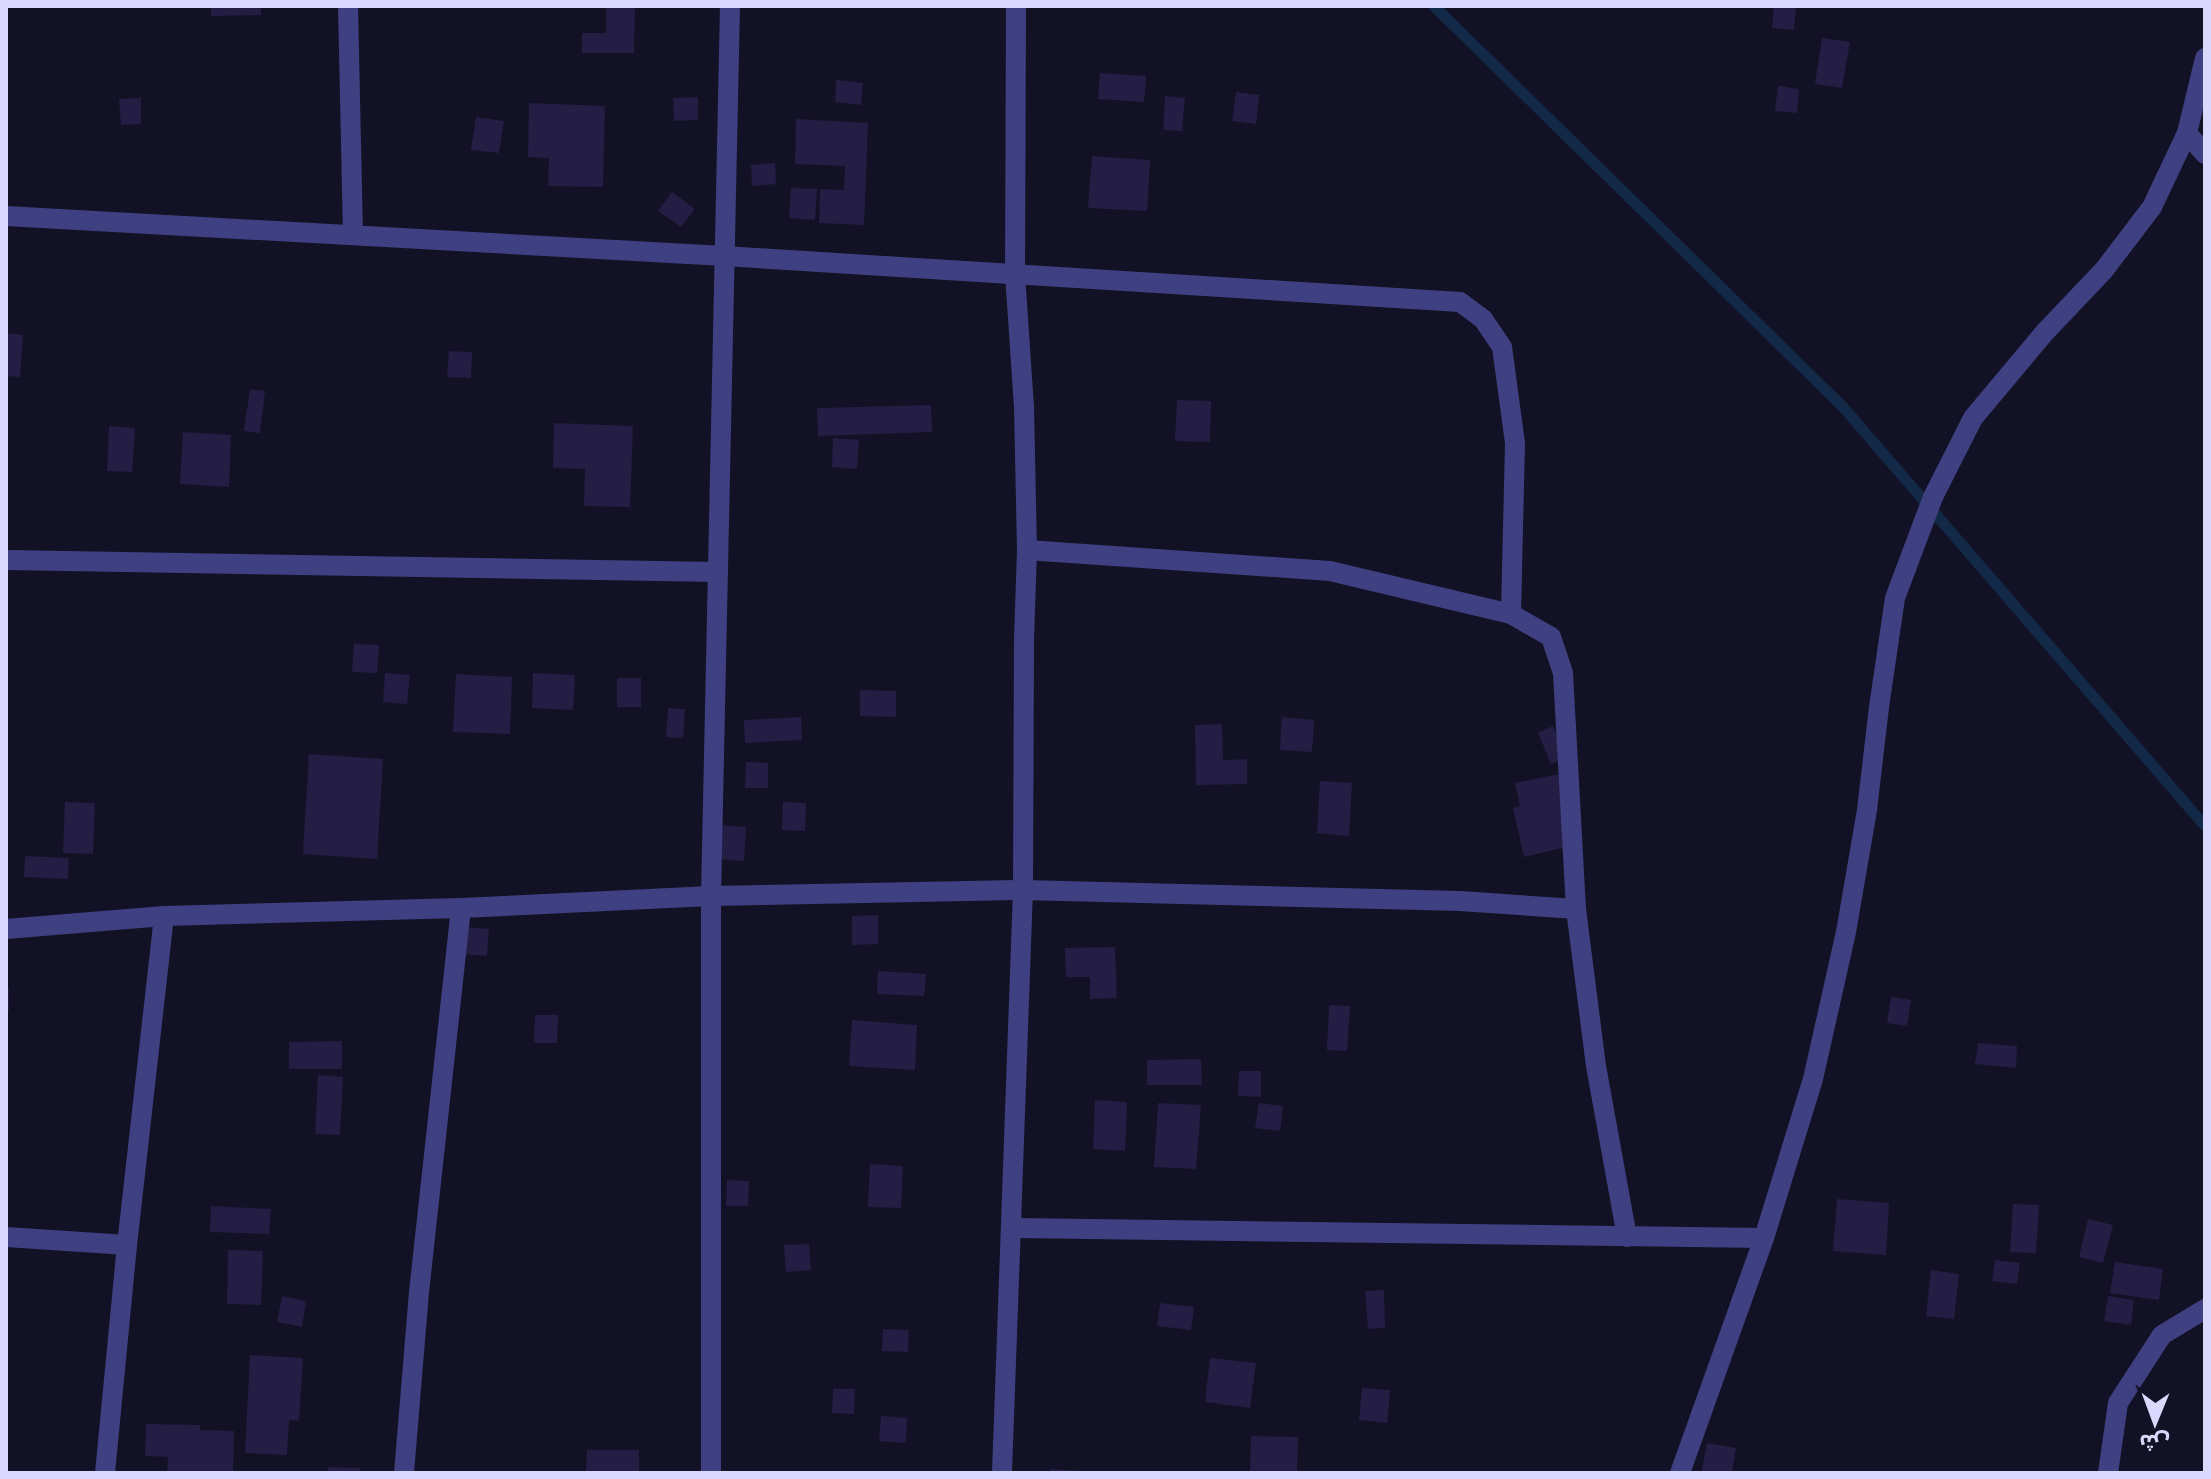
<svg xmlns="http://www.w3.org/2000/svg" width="2211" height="1479" viewBox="0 0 2211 1479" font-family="Arial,'Noto Sans Arabic',sans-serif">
<rect width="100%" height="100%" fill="#131125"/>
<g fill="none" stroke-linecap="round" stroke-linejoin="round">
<!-- stream -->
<path stroke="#122948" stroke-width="11" d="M1434,6L1843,407L2205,826"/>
</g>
<!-- building -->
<g fill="#241e45">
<path d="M211,6H261V15L211,16Z"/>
<path d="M606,6H635L634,53H582V33H606Z"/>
<path d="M1774,6H1796L1794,30L1772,28Z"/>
<path d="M1822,38L1850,42L1842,88L1815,84Z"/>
<path d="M1100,73L1146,76L1144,102L1098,99Z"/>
<path d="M836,80L863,83L861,105L835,102Z"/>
<path d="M1778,86L1799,89L1797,113L1775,111Z"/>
<path d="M1236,92L1259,95L1256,124L1232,121Z"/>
<path d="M1165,96L1185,98L1182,131L1163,130Z"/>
<path d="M698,97V120L674,121L673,98Z"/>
<path d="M141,98V124L121,125L119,99Z"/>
<path d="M529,103L605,106L603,187L548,186L549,158L528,157Z"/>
<path d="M476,117L504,121L499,153L471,150Z"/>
<path d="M796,119L868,123L864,225L819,223L820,189L844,190L845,166L795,164Z"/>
<path d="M1092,156L1150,160L1147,211L1088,208Z"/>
<path d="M775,163L776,184L752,186L751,165Z"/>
<path d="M791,188L817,189L815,220L789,218Z"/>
<path d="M672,192L695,209L681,227L658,211Z"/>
<path d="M6,333L23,335L20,377L6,376Z"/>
<path d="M449,351L472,352L471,378L447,377Z"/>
<path d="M250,389L265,391L260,433L244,431Z"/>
<path d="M1177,400L1211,401L1210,442L1175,441Z"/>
<path d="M931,405L932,432L818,436L817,408Z"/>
<path d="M554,423L633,426L630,507L584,506L585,469L553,468Z"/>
<path d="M109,426L135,428L132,472L107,471Z"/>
<path d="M183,432L231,435L229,487L180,484Z"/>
<path d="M833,438L859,440L857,469L832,467Z"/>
<path d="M354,644L379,645L377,673L352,672Z"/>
<path d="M385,673L410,675L407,704L383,702Z"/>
<path d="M533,673L575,675L573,710L532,708Z"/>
<path d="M456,674L512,677L510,734L453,732Z"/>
<rect x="617" y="678" width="24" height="29"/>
<path d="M860,690L896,691V717L860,716Z"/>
<path d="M668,708L685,709L683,738L666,737Z"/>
<path d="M801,717L802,740L745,743L744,720Z"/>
<path d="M1282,717L1314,720L1312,752L1280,750Z"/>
<path d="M1222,724L1223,760L1247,759V784L1196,785L1195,725Z"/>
<path d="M1553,726L1567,758L1551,764L1538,733Z"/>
<path d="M309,754L383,759L377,859L303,854Z"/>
<path d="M746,762L768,763V788H745Z"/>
<path d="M1559,774L1574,845L1524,857L1513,808L1520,806L1515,783Z"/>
<path d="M1320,781L1352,783L1349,836L1317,833Z"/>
<path d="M65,802L95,803L93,854L63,853Z"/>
<path d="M783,802L806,803L805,831L782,830Z"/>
<path d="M719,825L746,827L744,861L717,859Z"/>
<path d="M25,856L69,858L68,879L24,877Z"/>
<path d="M878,915V944L852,945V916Z"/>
<path d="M467,927L489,929L487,956L464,954Z"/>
<path d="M1115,947L1117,998L1090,999V977H1066L1065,948Z"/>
<path d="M878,971L926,974L924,996L877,994Z"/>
<rect x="6" y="989" width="3" height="21"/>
<path d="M1891,997L1911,1000L1907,1026L1887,1023Z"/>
<path d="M1329,1005L1350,1006L1347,1051L1327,1050Z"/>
<path d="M535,1015H558L557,1043H534Z"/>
<path d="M852,1020L917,1025L915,1070L849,1066Z"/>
<path d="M342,1041V1069H289V1042Z"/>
<path d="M1978,1043L2017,1046L2016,1068L1975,1064Z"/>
<path d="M1201,1059L1202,1085H1147V1060Z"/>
<path d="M1239,1071H1261V1097L1238,1096Z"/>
<path d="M318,1075L343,1077L340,1135L315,1134Z"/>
<path d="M1095,1100L1127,1102L1125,1151L1093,1149Z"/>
<path d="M1158,1103L1201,1105L1196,1169L1154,1167Z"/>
<path d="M1259,1103L1283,1106L1280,1131L1255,1128Z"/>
<path d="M870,1164L903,1166L901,1208L868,1207Z"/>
<path d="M727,1180L749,1181L748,1206H726Z"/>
<path d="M1837,1199L1889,1203L1886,1255L1833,1251Z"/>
<path d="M2013,1204L2039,1205L2036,1253L2010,1252Z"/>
<path d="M211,1206L271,1209L269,1234L210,1232Z"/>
<path d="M2088,1219L2113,1225L2103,1263L2079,1257Z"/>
<path d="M809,1244L811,1270L786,1272L784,1245Z"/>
<path d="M228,1250L263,1251L261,1305L227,1304Z"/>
<path d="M1995,1260L2020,1263L2017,1284L1992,1281Z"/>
<path d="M2115,1262L2163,1269L2159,1300L2110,1293Z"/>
<path d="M1931,1270L1959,1274L1954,1319L1926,1316Z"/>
<path d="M1384,1290L1385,1328L1368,1329L1365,1291Z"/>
<path d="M282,1296L306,1301L302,1327L277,1322Z"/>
<path d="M2108,1296L2134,1300L2131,1325L2104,1321Z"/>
<path d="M1160,1303L1194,1307L1191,1330L1157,1326Z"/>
<path d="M883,1329L909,1330L908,1352L882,1351Z"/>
<path d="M250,1355L303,1358L299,1421L289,1420L287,1455L245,1453Z"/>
<path d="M1210,1358L1256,1363L1250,1408L1205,1402Z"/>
<path d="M1362,1388L1390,1390L1387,1423L1359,1420Z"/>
<path d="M833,1389H855L854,1414L832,1413Z"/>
<path d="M881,1416L907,1418L906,1443L879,1441Z"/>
<path d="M146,1424L200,1425V1430L234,1431L233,1473H167L168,1457L145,1456Z"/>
<path d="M1251,1436L1298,1437L1297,1473H1250Z"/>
<path d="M1707,1443L1736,1448L1732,1473H1701Z"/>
<path d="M587,1450H639V1473H586Z"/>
<path d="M328,1467L360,1468L359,1473H328Z"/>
<path d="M1050,1469L1081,1471V1473H1050Z"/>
</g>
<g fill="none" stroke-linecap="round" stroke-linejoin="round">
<!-- minor -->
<g stroke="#3f4081" stroke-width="20">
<path d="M348,6L353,235"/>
<path d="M2187,133L2205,154"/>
<path d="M6,216L724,256L1460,302L1483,319L1502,347L1515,443L1511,614"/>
<path d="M1027,550L1330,571L1511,614L1551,637L1563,673L1576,909L1596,1066L1627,1237"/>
<path d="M6,560L718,572"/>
<path d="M6,929L164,916L461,908L711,896L1023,890L1460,901L1576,909"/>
<path d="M1012,1228L1764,1238"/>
<path d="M6,1237L127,1245"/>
<path d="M105,1473L127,1245L164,916"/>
<path d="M404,1473L419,1292L461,908"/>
<path d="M711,1473V896L730,6"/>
<path d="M1002,1473L1023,890L1024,639L1027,550L1024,407L1015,274L1016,6"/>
<path d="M1680,1473L1764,1238L1813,1079L1846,932L1867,810L1879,707L1895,598L1933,497L1973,418L2045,332L2104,270L2152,207L2187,133L2205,58"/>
<path d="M2108,1473L2118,1403L2162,1335L2205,1309"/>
</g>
</g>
<!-- border -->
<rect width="2211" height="1479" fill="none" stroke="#dad8fc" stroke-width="16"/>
<!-- north arrow -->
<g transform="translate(2155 1423) rotate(181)" stroke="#131125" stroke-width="6" paint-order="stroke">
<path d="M0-6L14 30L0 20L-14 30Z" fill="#dad8fc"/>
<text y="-12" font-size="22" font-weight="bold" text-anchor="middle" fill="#dad8fc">ش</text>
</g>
</svg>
